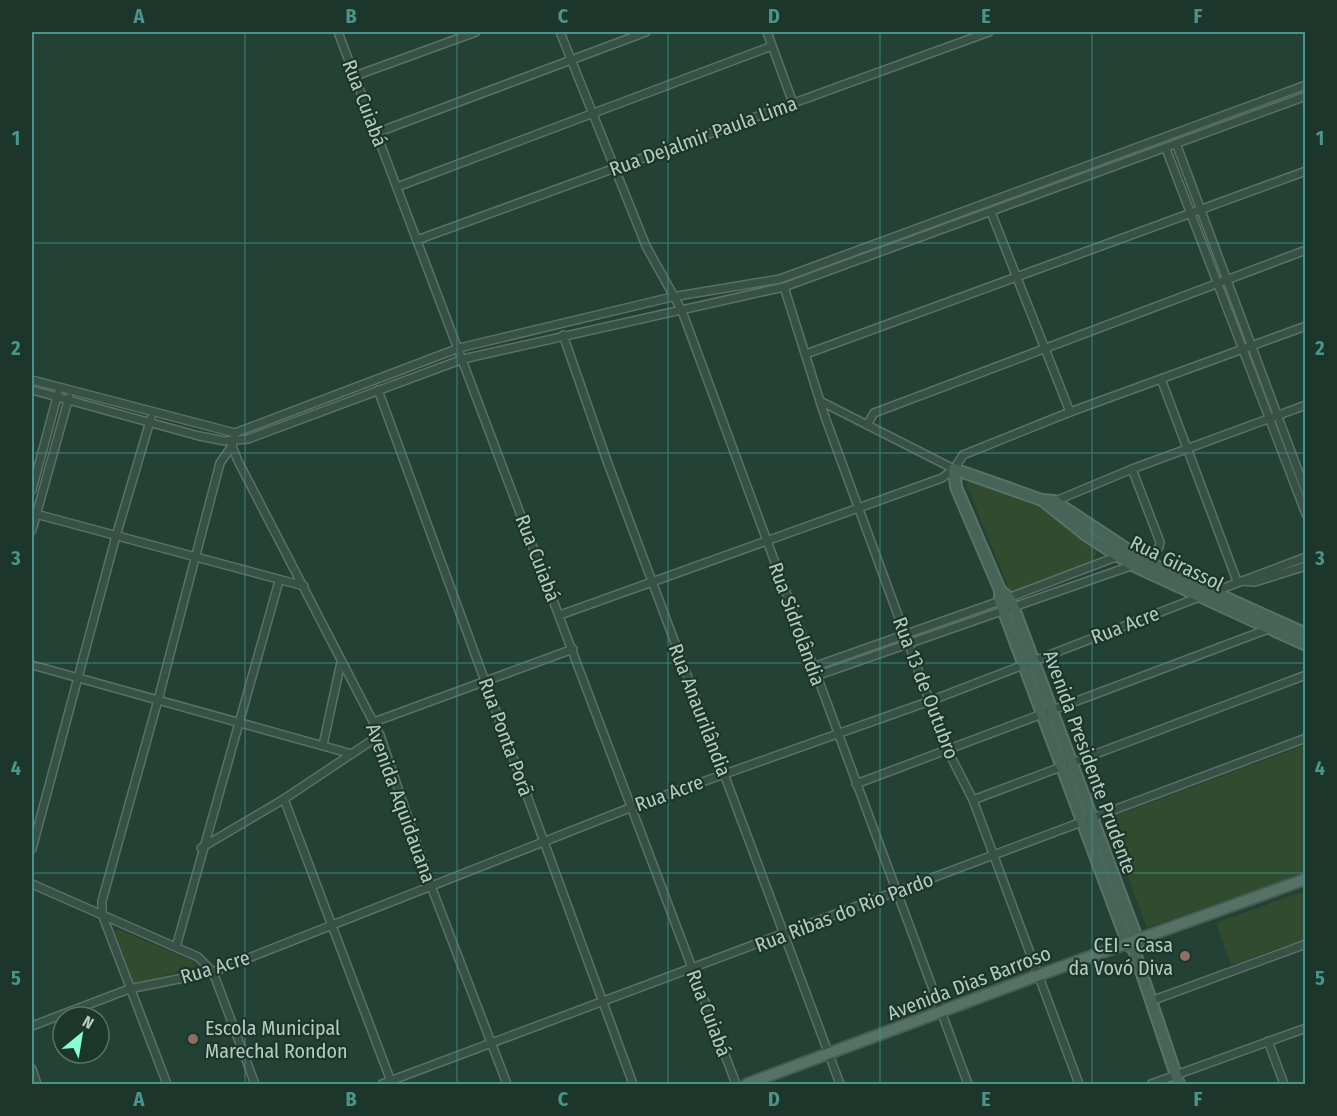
<svg xmlns="http://www.w3.org/2000/svg" width="1337" height="1116" viewBox="0 0 1337 1116" font-family="'Fira Sans Condensed',sans-serif">
<rect width="100%" height="100%" fill="#234134"/>
<!-- green -->
<g fill="#314b2f">
<path d="M970,480L1045,507L1097,550L1094,561L1010,592L968,488L966,484Z"/>
<path d="M1305,745V872L1147,928L1106,819Z"/>
<path d="M1305,891V939L1231,965L1216,923Z"/>
<path d="M117,929L195,962L196,967L134,984L115,932Z"/>
</g>
<g fill="none" stroke-linecap="round" stroke-linejoin="round">
<defs>
<g id="street">
<path d="M338,32L736,1084"/>
<path d="M560,32L646,246L682,311L968,1084"/>
<path d="M767,32L793,103"/>
<path d="M355,76L476,32"/>
<path d="M376,133L646,32"/>
<path d="M1177,146L1306,492"/>
<path d="M1166,149L1306,514"/>
<path d="M397,187L772,46"/>
<path d="M991,212L1070,412"/>
<path d="M417,240L989,32"/>
<path d="M784,287L825,417L948,751L973,800L1079,1084"/>
<path d="M563,335L607,461L840,1084"/>
<path d="M806,354L1306,171"/>
<path d="M1161,379L1237,581"/>
<path d="M32,380L235,433L459,348L672,297L780,279L1306,85"/>
<path d="M32,390L199,436L225,441L248,439L463,359L784,287L1306,96"/>
<path d="M378,390L633,1084"/>
<path d="M820,401L954,469"/>
<path d="M867,425L874,413L1306,250"/>
<path d="M234,438L232,446L238,461L380,735L431,886L507,1084"/>
<path d="M32,490L58,393"/>
<path d="M1053,502L1132,469L1306,405"/>
<path d="M32,513L304,586"/>
<path d="M32,530L69,397"/>
<path d="M1239,581L1255,582L1306,566"/>
<path d="M1213,592L1306,557"/>
<path d="M560,615L942,478L954,469L963,455L1070,412L1306,326"/>
<path d="M32,665L352,754"/>
<path d="M813,667L1000,601L1121,555"/>
<path d="M816,676L1145,561L1159,547L1160,542L1132,469"/>
<path d="M374,722L573,649"/>
<path d="M323,745L341,662"/>
<path d="M856,784L1271,628"/>
<path d="M284,799L392,1084"/>
<path d="M973,800L1306,675"/>
<path d="M201,848L284,799L380,735"/>
<path d="M32,849L116,536L151,418"/>
<path d="M32,884L198,957L213,972L255,1084"/>
<path d="M176,947L279,581"/>
<path d="M1151,1001L1306,944"/>
<path d="M32,1026L129,989L213,972L632,807L930,701L1202,596"/>
<path d="M1268,1041L1284,1084"/>
<path d="M32,1069L37,1084"/>
<path d="M167,1084L102,914V901L158,700L220,463L232,446"/>
<path d="M382,1084L1306,738"/>
<path d="M1151,1084L1306,1028"/>
</g>
<g id="secondary">
<path d="M1042,500L1086,535L1134,566L1306,645"/>
<path d="M1000,590L1009,598L1013,606L1138,941L1136,947"/>
<path d="M1179,1084L1134,950L1128,944L1000,601V590L956,487L954,469L1042,500L1054,501L1145,561L1306,634"/>
</g>
<path id="primary" d="M747,1084L1039,975L1306,879"/>
</defs>
<!-- street casing -->
<use href="#street" stroke="#597167" stroke-width="10"/>
<!-- secondary casing -->
<use href="#secondary" stroke="#597167" stroke-width="14"/>
<!-- primary casing -->
<use href="#primary" stroke="#445d52" stroke-width="14"/>
<!-- street -->
<use href="#street" stroke="#385146" stroke-width="7"/>
<!-- secondary -->
<use href="#secondary" stroke="#466458" stroke-width="10"/>
<!-- primary -->
<use href="#primary" stroke="#567165" stroke-width="10"/>
</g>
<!-- grid -->
<path fill="none" stroke="#49948b" stroke-width="1.5" stroke-opacity="0.55" d="M245,32V1084M457,32V1084M668,32V1084M880,32V1084M1092,32V1084M32,243H1306M32,453H1306M32,663H1306M32,873H1306"/>
<!-- markers -->
<g fill="#8d6e63" stroke="#1d362b" stroke-width="2">
<circle cx="1185" cy="956" r="6"/>
<circle cx="193" cy="1039" r="6"/>
</g>
<g text-anchor="middle" dominant-baseline="central" stroke-width="4.5" stroke-linejoin="round" paint-order="stroke">
<!-- street labels -->
<g font-size="20" fill="#b4cbc2" stroke="#1d362b">
<text transform="translate(365 103) rotate(69)">Rua Cuiabá</text>
<text transform="translate(703 136) rotate(-20)">Rua Dejalmir Paula Lima</text>
<text transform="translate(538 558) rotate(69)">Rua Cuiabá</text>
<text transform="translate(1177 563) rotate(26)">Rua Girassol</text>
<text transform="translate(797 624) rotate(70)">Rua Sidrolândia</text>
<text transform="translate(1125 625) rotate(-21)">Rua Acre</text>
<text transform="translate(926 688) rotate(69)">Rua 13 de Outubro</text>
<text transform="translate(700 710) rotate(69)">Rua Anaurilândia</text>
<text transform="translate(506 737) rotate(70)">Rua Ponta Porã</text>
<text transform="translate(1090 762) rotate(70)">Avenida Presidente Prudente</text>
<text transform="translate(669 793) rotate(-20)">Rua Acre</text>
<text transform="translate(401 803) rotate(70)">Avenida Aquidauana</text>
<text transform="translate(844 912) rotate(-21)">Rua Ribas do Rio Pardo</text>
<text transform="translate(215 967) rotate(-17)">Rua Acre</text>
<text transform="translate(969 983) rotate(-21)">Avenida Dias Barroso</text>
<text transform="translate(709 1013) rotate(69)">Rua Cuiabá</text>
</g>
<!-- poi labels -->
<g font-size="20" fill="#b4cbc2" stroke="#1d362b" text-anchor="end">
<text x="1173" y="945">CEI - Casa<tspan x="1173" dy="23">da Vovó Diva</tspan></text>
<text x="205" y="1028" text-anchor="start">Escola Municipal<tspan x="205" dy="23">Marechal Rondon</tspan></text>
</g>
</g>
<!-- border -->
<rect width="1337" height="1116" fill="none" stroke="#1d362b" stroke-width="66"/>
<!-- north arrow -->
<g transform="translate(81 1035) rotate(30)"><circle r="28" fill="#1d362b" stroke="#597267" stroke-width="1.5"/>
<path d="M0-4.5L10 22L0 15L-10 22Z" fill="#86fecd"/>
<text y="-9" font-size="16" font-weight="bold" text-anchor="middle" fill="#b4cbc2">N</text>
</g>
<rect x="33" y="33" width="1271" height="1050" fill="none" stroke="#49948b" stroke-width="2"/>
<g font-size="20" text-anchor="middle" font-weight="bold" fill="#49948b">
<text x="139" y="23">A</text>
<text x="351" y="23">B</text>
<text x="563" y="23">C</text>
<text x="774" y="23">D</text>
<text x="986" y="23">E</text>
<text x="1198" y="23">F</text>
<text x="16" y="145">1</text>
<text x="1320" y="145">1</text>
<text x="16" y="355">2</text>
<text x="1320" y="355">2</text>
<text x="16" y="565">3</text>
<text x="1320" y="565">3</text>
<text x="16" y="775">4</text>
<text x="1320" y="775">4</text>
<text x="16" y="985">5</text>
<text x="1320" y="985">5</text>
<text x="139" y="1106">A</text>
<text x="351" y="1106">B</text>
<text x="563" y="1106">C</text>
<text x="774" y="1106">D</text>
<text x="986" y="1106">E</text>
<text x="1198" y="1106">F</text>
</g>
</svg>
